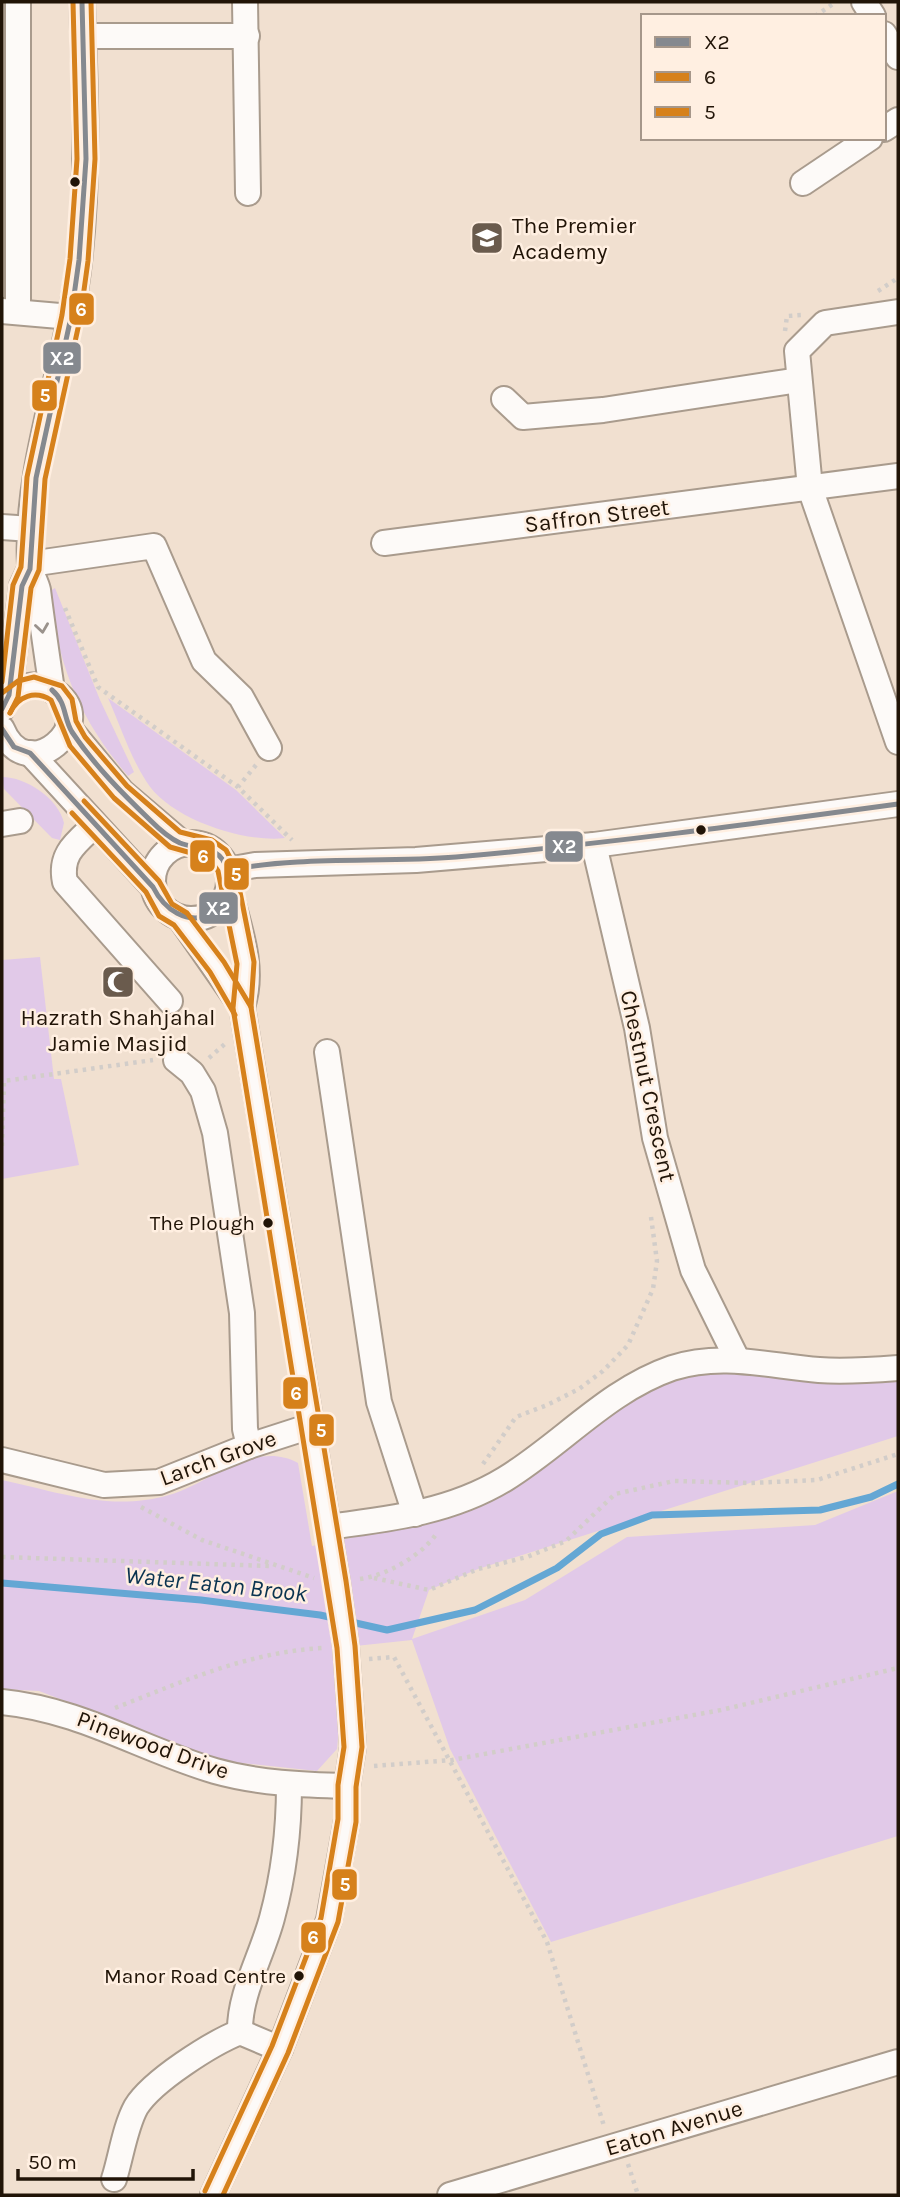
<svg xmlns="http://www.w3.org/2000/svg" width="900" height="2197" viewBox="0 0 900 2197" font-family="Karla,sans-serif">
<rect width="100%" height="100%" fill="#f1e0d0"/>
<!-- green -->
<g fill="#e1c9e8">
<path d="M55,588L100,700L134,772L128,776C79,718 58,667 50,591Z"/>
<path d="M108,698L236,790L285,838C244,843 169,819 146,781C130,756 120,725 108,698Z"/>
<path d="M2,777C26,777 58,798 64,823L60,840L52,838L4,789Z"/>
<path d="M40,957L54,1079H61L79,1165L2,1179V960Z"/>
<path d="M715,1371L770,1373L834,1384L898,1380V1436L478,1569L429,1590L412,1639L525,1600L627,1537L815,1525L898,1491V1836L551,1942L450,1749L412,1640L346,1647L337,1749L317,1771L222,1761L39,1691L2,1689V1480C59,1492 110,1512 169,1495C210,1483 255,1439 298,1463L312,1546L458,1515L487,1501L612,1413L657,1386Z"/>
</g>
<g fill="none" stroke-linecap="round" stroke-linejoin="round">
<!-- stream -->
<path stroke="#64a7d4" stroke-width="7" d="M2,1583L201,1600L320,1615L387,1630L475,1610L557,1568L601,1534L652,1515L820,1510L871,1497L898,1484"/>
<defs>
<g id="minor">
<path d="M18,2V312"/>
<path d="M245,2L248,193"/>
<path d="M864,2L873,16"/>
<path d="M884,34L898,57"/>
<path d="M83,36H247"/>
<path d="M884,129L898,120"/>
<path d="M803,183L870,138"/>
<path d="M2,311L71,317"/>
<path d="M898,312L825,323L797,351L810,488L898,742"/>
<path d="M504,399L523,417L603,410L799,380"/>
<path d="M2,527L31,529"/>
<path d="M384,543L898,476"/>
<path d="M30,564L154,546L204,661L241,697L269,748"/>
<path d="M52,690C47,656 42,623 38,590C36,581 30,573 30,565C25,462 68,363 79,262C89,175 85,89 82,2"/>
<path d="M9,695L22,586L30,569"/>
<path d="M2,709C6,696 16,689 29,686C39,684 47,686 55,692C102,722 27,790 2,729"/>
<path d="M68,727L122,792L183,844"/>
<path d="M30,753L153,887"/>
<path d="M2,824L20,821"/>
<path d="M95,825C76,843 59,854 65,882L170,1001"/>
<circle cx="191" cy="881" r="38"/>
<path d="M594,845L637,1028L655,1138L693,1270L737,1359"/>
<path d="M228,870L255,865L416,860L594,845L898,804"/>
<path d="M229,890C239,928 255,968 242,1007"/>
<path d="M180,918L242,1007L337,1582L346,1647L353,1747L347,1786V1820L329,1920L280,2049L213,2195"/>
<path d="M327,1052L379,1402L415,1514"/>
<path d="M176,1060L192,1073L203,1091L215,1133L242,1313L245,1429L249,1446"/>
<path d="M2,1460L104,1485L159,1482L249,1446L311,1426"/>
<path d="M328,1527C390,1519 451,1512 505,1479C562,1444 608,1390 672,1368C722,1352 769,1366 819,1370C845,1372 872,1370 898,1368"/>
<path d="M2,1702C82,1710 140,1749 215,1771C258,1783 303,1785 347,1786"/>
<path d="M240,2032C239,1994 262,1956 272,1918C284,1874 289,1831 289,1785"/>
<path d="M114,2179C121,2157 125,2127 136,2107C152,2081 212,2043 240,2032L280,2049"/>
<path d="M450,2195L898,2062"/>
</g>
</defs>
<!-- minor casing -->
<use href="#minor" stroke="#a99b8d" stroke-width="28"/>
<!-- path -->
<g stroke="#d2cdc9" stroke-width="4.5" stroke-dasharray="3.5 5" stroke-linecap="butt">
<path d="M815,16L836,2"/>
<path d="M878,291L898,278"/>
<path d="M785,331L787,316L802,315"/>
<path d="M65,608L98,687L238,787"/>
<path d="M256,765L238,787L292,840"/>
<path d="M209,1058L226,1043"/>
<path d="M2,1146L4,1081L153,1060"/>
<path d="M483,1464L516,1417L547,1405L579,1389L603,1371L628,1345L653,1289L657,1261L651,1217"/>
<path d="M141,1507L202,1540L314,1578"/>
<path d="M2,1557L270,1566"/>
<path d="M374,1578L429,1590L478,1569L527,1557L566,1541L615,1494L674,1481L751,1483L817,1480L898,1454"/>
<path d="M360,1579C388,1575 422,1555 437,1533"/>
<path d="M369,1659L394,1657L547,1942L604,2126"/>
<path d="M115,1708C184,1681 249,1652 323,1648"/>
<path d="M374,1766L452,1760L721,1710L898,1668"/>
<path d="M628,2164L638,2195"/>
</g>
<!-- minor -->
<use href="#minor" stroke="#fdfaf8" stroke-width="24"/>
<defs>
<g id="bus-1">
<path d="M2,709L9,695L22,586L30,569L36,478L71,317L79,260L86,159L82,2"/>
<path d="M2,729L14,747L30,753L153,887C179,939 239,920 227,870C221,845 199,850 180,843C169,838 159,829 150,820C122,793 94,765 72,732C63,717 67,703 52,690"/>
<path d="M228,870C302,856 380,863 456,857C604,844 751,824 898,804"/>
</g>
<g id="bus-2">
<path d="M10,713C18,696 35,690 51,700L70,746L114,798L170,847L209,858L218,871L237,964L233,1008L337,1648L344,1747L338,1785V1819L321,1918L272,2046L205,2191"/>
<path d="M10,713L18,697L31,588L39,570L45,479L80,319L88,261L95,159L91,2"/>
<path d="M72,813L146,892L159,916L174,925L210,972L235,1015"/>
</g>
<g id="bus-3">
<path d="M2,682L13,585L21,567L27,477L62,315L70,259L77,159L73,2"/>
<path d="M2,693L18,681L34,677L62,686L72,699L76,721L85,737L127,786L180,832L212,840L226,850L235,867L254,962L251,1007L346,1581L355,1646L362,1747L356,1787V1822L338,1922L288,2053L223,2195"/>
<path d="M84,801L159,881L172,904L187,913L224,962L251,1007"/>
</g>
</defs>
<!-- bus-1 casing -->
<use href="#bus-1" stroke="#ffefe1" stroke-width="10"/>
<!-- bus-2 casing -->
<use href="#bus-2" stroke="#ffefe1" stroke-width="10"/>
<!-- bus-3 casing -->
<use href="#bus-3" stroke="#ffefe1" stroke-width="10"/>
<!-- bus-1 -->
<use href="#bus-1" stroke="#85898f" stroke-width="5"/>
<!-- bus-2 -->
<use href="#bus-2" stroke="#d6811b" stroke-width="5"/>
<!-- bus-3 -->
<use href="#bus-3" stroke="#d6811b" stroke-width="5"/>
</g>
<!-- one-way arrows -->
<defs><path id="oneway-chevron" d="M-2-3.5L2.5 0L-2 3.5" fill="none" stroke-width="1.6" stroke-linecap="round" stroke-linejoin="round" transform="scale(1.75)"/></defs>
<use stroke="#9a928c" href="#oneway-chevron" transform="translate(42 628) rotate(82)"/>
<!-- icons -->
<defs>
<symbol id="school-square" viewBox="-11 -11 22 22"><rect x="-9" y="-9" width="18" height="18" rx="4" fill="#6a5b4d" stroke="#ffefe1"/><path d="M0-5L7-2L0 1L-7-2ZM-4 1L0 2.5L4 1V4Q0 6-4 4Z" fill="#fff"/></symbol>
<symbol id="mosque-square" viewBox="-11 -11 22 22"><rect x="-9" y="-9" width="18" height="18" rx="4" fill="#6a5b4d" stroke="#ffefe1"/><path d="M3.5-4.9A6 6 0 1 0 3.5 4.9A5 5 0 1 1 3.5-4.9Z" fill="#fff"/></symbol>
</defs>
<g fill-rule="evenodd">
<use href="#school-square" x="468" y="219" width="38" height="38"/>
<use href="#mosque-square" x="99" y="963" width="38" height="38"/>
</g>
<!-- markers -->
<g fill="#211407" stroke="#ffefe1" stroke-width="2.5">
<circle cx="75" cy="182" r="6"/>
<circle cx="701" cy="830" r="6"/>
<circle cx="268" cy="1223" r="6"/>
<circle cx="299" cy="1976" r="6"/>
</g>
<g text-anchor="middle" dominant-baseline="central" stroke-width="5" stroke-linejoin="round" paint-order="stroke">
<!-- bus labels -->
<g font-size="21" fill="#211407" stroke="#ffefe1" text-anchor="end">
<text x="255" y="1223">The Plough</text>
<text x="286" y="1976">Manor Road Centre</text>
</g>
<!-- poi labels -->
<g font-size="23" fill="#211407" stroke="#ffefe1" text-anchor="start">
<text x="512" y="225">The Premier<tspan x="512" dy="26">Academy</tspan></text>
<text x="118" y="1017" text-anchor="middle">Hazrath Shahjahal<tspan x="118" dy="26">Jamie Masjid</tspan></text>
</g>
<!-- street labels -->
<g font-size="23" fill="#211407" stroke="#ffefe1">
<text transform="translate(597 516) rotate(-7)">Saffron Street</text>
<text transform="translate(648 1086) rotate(78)">Chestnut Crescent</text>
<text transform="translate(218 1458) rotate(-20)">Larch Grove</text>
<text transform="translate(153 1745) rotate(20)">Pinewood Drive</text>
<text transform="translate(674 2128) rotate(-17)">Eaton Avenue</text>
</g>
<!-- water labels -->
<g font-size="24" font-style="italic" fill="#0a3350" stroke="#ffefe1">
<text transform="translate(216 1584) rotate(6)">Water Eaton Brook</text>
</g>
</g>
<g stroke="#ffefe1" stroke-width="2.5">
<rect x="68" y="292" width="27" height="34" rx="7" fill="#d6811b"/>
<rect x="42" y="341" width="40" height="34" rx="7" fill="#85898f"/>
<rect x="31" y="379" width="27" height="33" rx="7" fill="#d6811b"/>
<rect x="544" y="830" width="40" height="33" rx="7" fill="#85898f"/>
<rect x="189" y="839" width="27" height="34" rx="7" fill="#d6811b"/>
<rect x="223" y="857" width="27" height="34" rx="7" fill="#d6811b"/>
<rect x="198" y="891" width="41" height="34" rx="7" fill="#85898f"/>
<rect x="282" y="1376" width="27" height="34" rx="7" fill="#d6811b"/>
<rect x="308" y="1413" width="27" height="34" rx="7" fill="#d6811b"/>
<rect x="331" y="1868" width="27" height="33" rx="7" fill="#d6811b"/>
<rect x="300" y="1921" width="27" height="33" rx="7" fill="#d6811b"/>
</g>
<g font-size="19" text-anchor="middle" font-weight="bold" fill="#fff">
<text x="81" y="316">6</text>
<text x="62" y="365">X2</text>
<text x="45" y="402">5</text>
<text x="564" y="853">X2</text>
<text x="203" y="863">6</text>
<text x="236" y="881">5</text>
<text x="218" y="915">X2</text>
<text x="296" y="1400">6</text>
<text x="321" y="1437">5</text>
<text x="345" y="1891">5</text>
<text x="313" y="1944">6</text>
</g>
<!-- border -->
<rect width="900" height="2197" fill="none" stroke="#211407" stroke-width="7"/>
<!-- legend -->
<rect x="641" y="14" width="245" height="126" fill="#ffefe1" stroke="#a6978a" stroke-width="2"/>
<rect x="655" y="37" width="35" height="10" fill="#85898f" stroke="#a6978a" stroke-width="2"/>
<text x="704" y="49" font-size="21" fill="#211407">X2</text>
<rect x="655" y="72" width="35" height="10" fill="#d6811b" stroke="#a6978a" stroke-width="2"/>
<text x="704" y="84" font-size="21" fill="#211407">6</text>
<rect x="655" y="107" width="35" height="10" fill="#d6811b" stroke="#a6978a" stroke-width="2"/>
<text x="704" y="119" font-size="21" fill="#211407">5</text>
<!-- scale -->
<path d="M18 2169v10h175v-10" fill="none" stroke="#211407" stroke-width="3.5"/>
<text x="28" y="2169" font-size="21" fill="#211407" stroke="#ffefe1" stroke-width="5" paint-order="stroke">50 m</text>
</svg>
